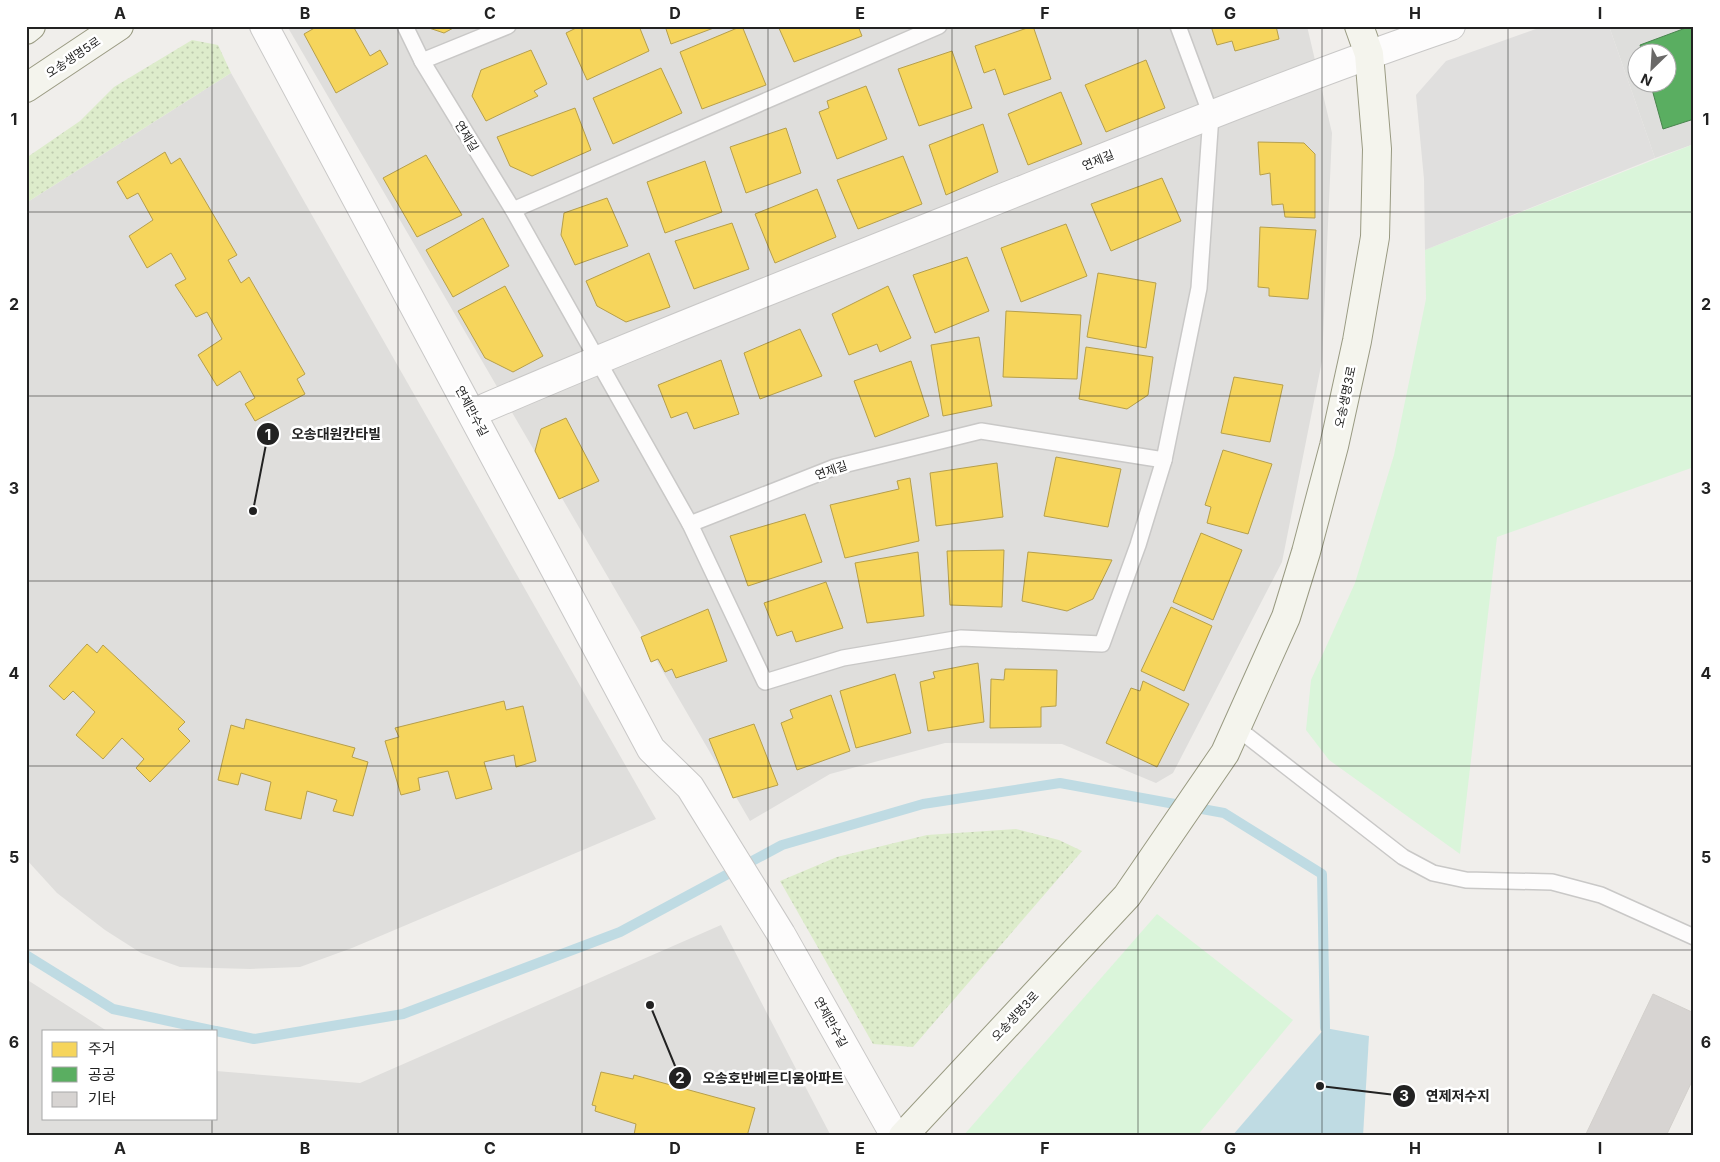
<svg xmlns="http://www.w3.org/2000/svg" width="1720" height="1162" viewBox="0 0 1720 1162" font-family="Inter,'Noto Sans KR',sans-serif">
<defs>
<pattern id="grass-dots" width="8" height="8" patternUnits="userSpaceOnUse" patternTransform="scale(1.25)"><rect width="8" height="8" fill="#ddeccb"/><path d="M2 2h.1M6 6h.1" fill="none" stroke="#bdcaae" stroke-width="1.8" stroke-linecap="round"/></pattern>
</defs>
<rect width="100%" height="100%" fill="#f0eeeb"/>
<!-- residential -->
<g fill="#dfdedc">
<path d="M287,26H1307L1332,133L1322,361L1282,562L1173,773L1156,783L1062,744L945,743L830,774L750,821Z"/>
<path d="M231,73L656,819L352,948L300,967L250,969L180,967L141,953L105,930L57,893L26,859V203Z"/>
<path d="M721,925L831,1136H26V979L107,1031H44V1118H216V1071L360,1083Z"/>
</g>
<!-- religious -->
<path fill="#dededc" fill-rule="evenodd" d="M1609,26H1694V144L1655,158ZM1638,52H1668V82H1638Z"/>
<!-- grass -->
<g fill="url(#grass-dots)">
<path d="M192,40L218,45L231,73L26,203V158L80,121L114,87Z"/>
<path d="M1016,829L1059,840L1082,851L913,1047L873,1044L780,881L837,857L927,835Z"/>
</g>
<!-- park -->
<g fill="#daf5da">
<path d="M1694,144V467L1497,537L1460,854L1329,760L1306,730L1311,680L1355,583L1394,455L1426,299L1425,250Z"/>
<path d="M1157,914L1293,1020L1197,1136H963Z"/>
</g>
<!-- parking -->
<path fill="#e0dfde" d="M1544,26H1609L1655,158L1425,250L1424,179L1416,95L1446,61Z"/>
<!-- water -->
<path fill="#bfdbe3" d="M1325,1028L1369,1036L1363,1136H1232Z"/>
<!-- homes -->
<g fill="#f6d55c" stroke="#b69f4b">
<path d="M318,26H353L370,56L380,50L388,64L336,93L304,34Z"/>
<path d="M423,26H457L444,33Z"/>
<path d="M580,26H639L649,51L587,80L566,33Z"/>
<path d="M665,26H719L671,44Z"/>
<path d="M742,26L766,85L702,109L680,52Z"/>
<path d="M778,26H858L862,36L794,62Z"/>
<path d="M1033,26L1051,79L1004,95L995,69L984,73L975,46Z"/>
<path d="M1211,26H1276L1279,39L1235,51L1232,41L1217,45Z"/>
<path d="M531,50L547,84L534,91L538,96L486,121L472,96L481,70Z"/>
<path d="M952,51L972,108L919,126L898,69Z"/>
<path d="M1146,60L1165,108L1106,132L1085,85Z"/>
<path d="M661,68L682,113L613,144L593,98Z"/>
<path d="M866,86L887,139L837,159L819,112L829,108L827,101Z"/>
<path d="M1061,92L1082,144L1028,165L1008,114Z"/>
<path d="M575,108L591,150L532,176L510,166L497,137Z"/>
<path d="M983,124L998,172L946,195L929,145Z"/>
<path d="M786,128L801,173L746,193L730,147Z"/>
<path d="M1258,142L1304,143L1315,154V218L1285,217L1283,204L1272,205L1270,173L1260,175Z"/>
<path d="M165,152L171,164L180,158L237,255L228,260L241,283L249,277L305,374L297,379L305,394L255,421L245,404L255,398L240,371L217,386L198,355L222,339L207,312L196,317L175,285L186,279L171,253L147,268L129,236L153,220L138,193L127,199L117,182Z"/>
<path d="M426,155L462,215L417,237L383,178Z"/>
<path d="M903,156L922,204L858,229L837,180Z"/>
<path d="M705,161L722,212L665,233L647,182Z"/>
<path d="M1162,178L1181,221L1111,251L1091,204Z"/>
<path d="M817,189L836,237L775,263L755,214Z"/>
<path d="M607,198L628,246L575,265L561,235L564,213Z"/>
<path d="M483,218L509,266L453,297L426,250Z"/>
<path d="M732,223L749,269L694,289L675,241Z"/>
<path d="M1066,224L1087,276L1021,302L1001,248Z"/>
<path d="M1260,227L1316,230L1308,299L1269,296V288L1258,287Z"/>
<path d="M649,253L670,307L626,322L597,306L586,281Z"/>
<path d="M967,257L989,311L935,333L913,275Z"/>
<path d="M1098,273L1156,283L1146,348L1087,337Z"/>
<path d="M505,286L543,356L513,372L485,358L458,311Z"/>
<path d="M888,286L911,338L880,352L877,344L849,355L832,314Z"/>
<path d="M1006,311L1081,315L1077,379L1003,377Z"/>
<path d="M800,329L822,376L760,399L744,353Z"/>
<path d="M979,337L992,406L943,416L931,345Z"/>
<path d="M1086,347L1153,357L1148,395L1127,409L1079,399Z"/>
<path d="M721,360L739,414L694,429L687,412L671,418L658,385Z"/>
<path d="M911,361L929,416L875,437L854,381Z"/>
<path d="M1234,377L1283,385L1270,442L1221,433Z"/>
<path d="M566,418L599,481L559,499L535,451L541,429Z"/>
<path d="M1223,450L1272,464L1248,534L1207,523L1211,507L1205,505Z"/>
<path d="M1056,457L1121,469L1108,527L1044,516Z"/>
<path d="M997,463L1003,517L936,526L930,473Z"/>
<path d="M910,478L919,541L845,558L830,505L899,489L897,481Z"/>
<path d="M805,514L822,562L748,586L730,536Z"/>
<path d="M1201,533L1242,550L1213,620L1173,602Z"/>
<path d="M1004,550L1002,607L950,605L947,551Z"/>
<path d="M918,552L924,616L867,623L855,563Z"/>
<path d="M1028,552L1112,560L1093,599L1067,611L1022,601Z"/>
<path d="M826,582L843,628L796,642L792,631L777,636L764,603Z"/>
<path d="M1171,607L1212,626L1184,691L1141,671Z"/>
<path d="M708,609L727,661L676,678L672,669L665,672L658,659L651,662L641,637Z"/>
<path d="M87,644L97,653L103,645L185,722L178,729L190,741L150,782L136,768L144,759L122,738L103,759L76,735L95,712L73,691L64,700L49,686Z"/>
<path d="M978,663L984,722L928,731L920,682L935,678L933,672Z"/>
<path d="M1005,669L1057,670L1056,706L1041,707V727L990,728L991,679L1004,680Z"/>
<path d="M895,674L911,733L856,748L840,691Z"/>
<path d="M1143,681L1189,704L1157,767L1106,743L1131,688L1140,691Z"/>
<path d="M831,695L850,751L797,770L781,723L793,718L790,710Z"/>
<path d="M504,701L506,710L523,706L536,761L516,767L514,755L484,762L492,789L456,799L448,771L418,778L420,790L401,795L385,741L399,737L395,728Z"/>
<path d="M246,719L355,748L352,757L368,762L353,816L333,811L337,800L307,791L301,819L265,810L271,782L241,773L238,785L218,780L231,725L244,729Z"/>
<path d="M754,724L778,785L733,798L709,739Z"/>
<path d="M601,1072L633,1079L634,1075L755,1108L747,1136L634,1135L636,1124L595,1111L596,1106L592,1105Z"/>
</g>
<!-- public -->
<path fill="#5aae61" stroke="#49844e" d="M1691,26H1694V119L1663,129L1650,82H1668V52H1642L1640,45Z"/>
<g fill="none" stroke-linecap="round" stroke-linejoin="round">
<!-- stream -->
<g stroke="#bfdbe3" stroke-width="10">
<path d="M26,955L113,1009L215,1031"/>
<path d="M216,1031L254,1039L403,1014L620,932L782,845L923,804L1060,783L1224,813L1322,874L1325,1028"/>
</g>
</g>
<!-- building -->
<path fill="#d7d4d2" stroke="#d3d0cc" d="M1653,994L1694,1013V1077L1666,1136H1585Z"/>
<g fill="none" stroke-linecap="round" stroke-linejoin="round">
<defs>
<g id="lane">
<path d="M405,26L422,61L513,210L690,524L765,682L843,658L961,638L1102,644L1138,545L1164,460L1199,288L1211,115L1178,26"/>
<path d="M422,61L508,26"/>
<path d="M513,210L939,26"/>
<path d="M690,524L835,467L981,431L1164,460"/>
<path d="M1237,728L1403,857L1433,873L1466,880L1552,882L1601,895L1694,937"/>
</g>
<g id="street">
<path d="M264,26L651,749L690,787L781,934L895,1136"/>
<path d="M473,413C641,340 812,274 982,206C1138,144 1293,80 1451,26"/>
</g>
<g id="secondary">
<path d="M26,30L31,26"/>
<path d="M26,88L119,26"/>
<path d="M903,1136L1127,896L1225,753L1286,617L1306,552L1334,446L1357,341L1375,237L1377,149L1369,54L1359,26"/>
</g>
</defs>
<!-- lane casing -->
<use href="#lane" stroke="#c9c8c7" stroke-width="18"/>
<!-- street casing -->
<use href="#street" stroke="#c9c8c7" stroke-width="30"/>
<!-- secondary casing -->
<use href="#secondary" stroke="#999a82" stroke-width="30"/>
<!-- lane -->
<use href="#lane" stroke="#fdfcfc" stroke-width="15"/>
<!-- street -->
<use href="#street" stroke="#fdfcfc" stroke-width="28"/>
<!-- secondary -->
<use href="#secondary" stroke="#f4f4ed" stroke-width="28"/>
</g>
<!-- grid -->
<path fill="none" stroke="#222" stroke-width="1" stroke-opacity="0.55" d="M212,26V1031M398,26V1136M582,26V1136M768,26V1136M952,26V1136M1138,26V1136M1322,26V1136M1508,26V1136M26,212H1694M26,396H1694M26,581H1694M26,766H1694M26,950H1694M212,1118V1136"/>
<g text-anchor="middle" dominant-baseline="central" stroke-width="5" stroke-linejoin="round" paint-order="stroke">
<!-- street labels -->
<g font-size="12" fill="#222" stroke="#fff">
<text transform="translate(73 57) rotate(-34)">오송생명5로</text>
<text transform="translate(467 136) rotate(59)">연제길</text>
<text transform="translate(1098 160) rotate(-22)">연제길</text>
<text transform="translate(1345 397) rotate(-78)">오송생명3로</text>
<text transform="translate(472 411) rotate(62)">연제만수길</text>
<text transform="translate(831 470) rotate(-19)">연제길</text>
<text transform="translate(1015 1016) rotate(-47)">오송생명3로</text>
<text transform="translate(831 1022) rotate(61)">연제만수길</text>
</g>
</g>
<!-- callouts -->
<path fill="none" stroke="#222" stroke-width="2" d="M253 511L268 434M650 1005L680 1078M1320 1086L1404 1096"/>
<g fill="#222" stroke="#fff" stroke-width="2">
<circle cx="253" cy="511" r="5"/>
<circle cx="650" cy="1005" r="5"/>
<circle cx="1320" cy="1086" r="5"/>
<circle cx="268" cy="434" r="12"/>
<circle cx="680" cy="1078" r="12"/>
<circle cx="1404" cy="1096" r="12"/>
</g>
<g font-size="15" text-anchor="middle" font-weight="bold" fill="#fff">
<text x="268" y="440">1</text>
<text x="680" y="1083">2</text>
<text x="1404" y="1101">3</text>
</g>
<g font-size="14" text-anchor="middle" font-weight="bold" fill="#222" stroke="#fff" stroke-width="5" stroke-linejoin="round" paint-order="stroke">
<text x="336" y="439">오송대원칸타빌</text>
<text x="773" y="1083">오송호반베르디움아파트</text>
<text x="1458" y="1101">연제저수지</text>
</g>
<!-- border -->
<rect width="1720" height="1162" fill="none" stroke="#ffffff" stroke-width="55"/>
<!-- legend -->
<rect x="42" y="1030" width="175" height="90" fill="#ffffff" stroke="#a7a7a7"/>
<rect x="52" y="1042" width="25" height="15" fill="#f6d55c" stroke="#a7a7a7"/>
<text x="88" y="1054" font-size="15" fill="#222222">주거</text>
<rect x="52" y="1067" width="25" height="15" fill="#5aae61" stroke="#a7a7a7"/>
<text x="88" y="1080" font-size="15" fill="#222222">공공</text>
<rect x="52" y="1092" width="25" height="15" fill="#d7d4d2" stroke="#a7a7a7"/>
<text x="88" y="1104" font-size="15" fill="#222222">기타</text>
<!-- north arrow -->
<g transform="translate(1652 68) rotate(205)"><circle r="24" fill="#ffffff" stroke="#a7a7a7"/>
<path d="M0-4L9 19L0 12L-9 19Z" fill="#6a6968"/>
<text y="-8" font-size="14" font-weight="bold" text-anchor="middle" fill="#222222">N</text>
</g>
<rect x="28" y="28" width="1664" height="1106" fill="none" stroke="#222" stroke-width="2"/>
<g font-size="16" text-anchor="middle" font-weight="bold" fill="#222">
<text x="120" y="19">A</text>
<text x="305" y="19">B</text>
<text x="490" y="19">C</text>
<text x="675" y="19">D</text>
<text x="860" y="19">E</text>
<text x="1045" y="19">F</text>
<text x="1230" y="19">G</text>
<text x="1415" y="19">H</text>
<text x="1600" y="19">I</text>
<text x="14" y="125">1</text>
<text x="1706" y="125">1</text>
<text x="14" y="310">2</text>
<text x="1706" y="310">2</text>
<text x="14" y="494">3</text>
<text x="1706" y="494">3</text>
<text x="14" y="679">4</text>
<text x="1706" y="679">4</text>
<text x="14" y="863">5</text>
<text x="1706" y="863">5</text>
<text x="14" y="1048">6</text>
<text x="1706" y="1048">6</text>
<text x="120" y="1154">A</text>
<text x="305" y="1154">B</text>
<text x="490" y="1154">C</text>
<text x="675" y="1154">D</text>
<text x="860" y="1154">E</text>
<text x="1045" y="1154">F</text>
<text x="1230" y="1154">G</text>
<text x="1415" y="1154">H</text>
<text x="1600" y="1154">I</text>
</g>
</svg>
